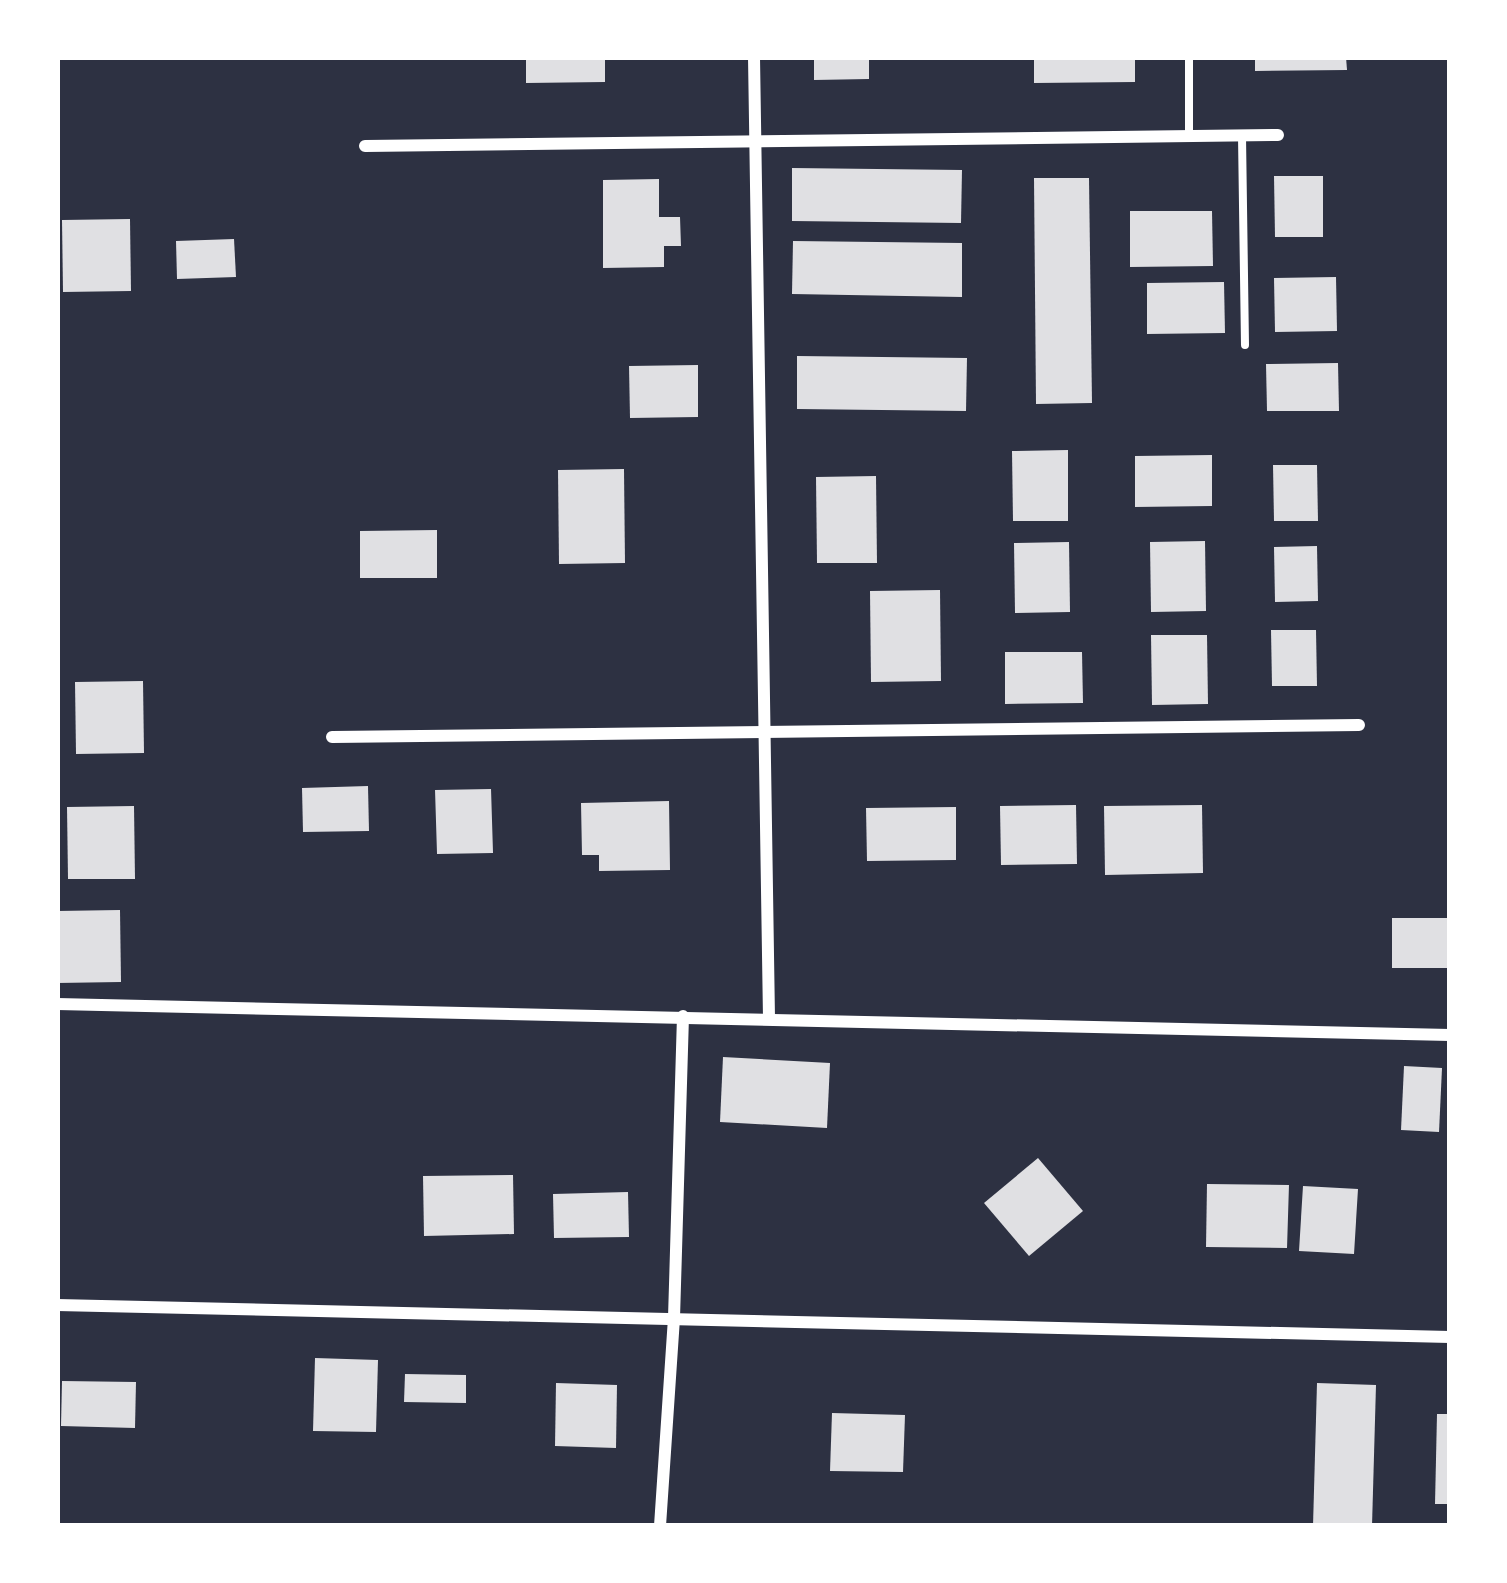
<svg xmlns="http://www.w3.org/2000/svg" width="1507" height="1583" viewBox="0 0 1507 1583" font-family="Rubik,sans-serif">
<rect width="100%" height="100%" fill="#2d3142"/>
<!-- building -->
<g fill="#e0e0e3">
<path d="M526,57H605V82L526,83Z"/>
<path d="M814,57H869V79L814,80Z"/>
<path d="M1034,57H1135V82L1034,83Z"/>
<path d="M1255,57H1346L1347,70L1255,71Z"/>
<path d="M792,168L962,170L961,223L792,221Z"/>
<path d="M1274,176H1323V237H1275Z"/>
<path d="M1034,178H1089L1092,403L1036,404Z"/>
<path d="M659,179V217H680L681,246H664V267L603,268V180Z"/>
<path d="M1130,211H1212L1213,266L1130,267Z"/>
<path d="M130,219L131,291L63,292L62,220Z"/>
<path d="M234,239L236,277L177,279L176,241Z"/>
<path d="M793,241L962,243V297L792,294Z"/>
<path d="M1336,277L1337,331L1275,332L1274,278Z"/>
<path d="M1224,282L1225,333L1147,334V283Z"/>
<path d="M797,356L967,358L966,411L797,409Z"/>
<path d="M1338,363L1339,411H1267L1266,364Z"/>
<path d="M698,365V417L630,418L629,366Z"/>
<path d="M1068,450V521H1013L1012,451Z"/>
<path d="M1212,455V506L1135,507V456Z"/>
<path d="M1273,465H1317L1318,521H1274Z"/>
<path d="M624,469L625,563L559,564L558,470Z"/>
<path d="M876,476L877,563H817L816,477Z"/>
<path d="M437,530V578H360V531Z"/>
<path d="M1205,541L1206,611L1151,612L1150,542Z"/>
<path d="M1069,542L1070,612L1015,613L1014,543Z"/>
<path d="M1317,546L1318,601L1275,602L1274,547Z"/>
<path d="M940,590L941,681L871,682L870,591Z"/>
<path d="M1271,630H1316L1317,686H1272Z"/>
<path d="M1151,635H1207L1208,704L1152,705Z"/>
<path d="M1005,652H1082L1083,703L1005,704Z"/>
<path d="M143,681L144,753L76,754L75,682Z"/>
<path d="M368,786L369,831L303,832L302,788Z"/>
<path d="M491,789L493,853L437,854L435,790Z"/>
<path d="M669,801L670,870L599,871V855H582L581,803Z"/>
<path d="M1076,805L1077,864L1001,865L1000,806Z"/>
<path d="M1202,805L1203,873L1105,875L1104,806Z"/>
<path d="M134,806L135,879H68L67,807Z"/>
<path d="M956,807V860L867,861L866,808Z"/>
<path d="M120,910L121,982L57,983V911Z"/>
<rect x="1392" y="918" width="55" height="50"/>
<path d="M723,1057L830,1063L827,1128L720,1122Z"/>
<path d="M1404,1066L1442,1068L1439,1132L1401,1130Z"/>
<path d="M1038,1158L1083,1211L1029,1256L984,1203Z"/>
<path d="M513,1175L514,1234L424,1236L423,1176Z"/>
<path d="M1207,1184L1289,1185L1287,1248L1206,1247Z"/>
<path d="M1303,1186L1358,1189L1354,1254L1299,1251Z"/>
<path d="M628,1192L629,1237L554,1238L553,1194Z"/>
<path d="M315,1358L378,1360L376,1432L313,1431Z"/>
<path d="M405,1374L466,1375V1403L404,1402Z"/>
<path d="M62,1381L136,1382L135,1428L61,1426Z"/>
<path d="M556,1383L617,1385L616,1448L555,1446Z"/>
<path d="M1317,1383L1376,1385L1372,1526H1313Z"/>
<path d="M832,1413L905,1415L903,1472L830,1471Z"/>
<path d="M1437,1414H1450V1504H1435Z"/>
</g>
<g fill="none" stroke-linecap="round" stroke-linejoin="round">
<!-- service -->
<g stroke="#fff" stroke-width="8">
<path d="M1189,57V136"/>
<path d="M1242,136L1245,345"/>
</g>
<!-- minor -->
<g stroke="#fff" stroke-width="12">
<path d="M754,57L769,1018"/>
<path d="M365,146L1278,135"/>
<path d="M332,737L1359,725"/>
<path d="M57,1004L1450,1035"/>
<path d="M57,1305L1450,1337"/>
<path d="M660,1526L674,1318L683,1016"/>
</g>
</g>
<!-- border -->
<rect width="1507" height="1583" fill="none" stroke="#ffffff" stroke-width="120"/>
</svg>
